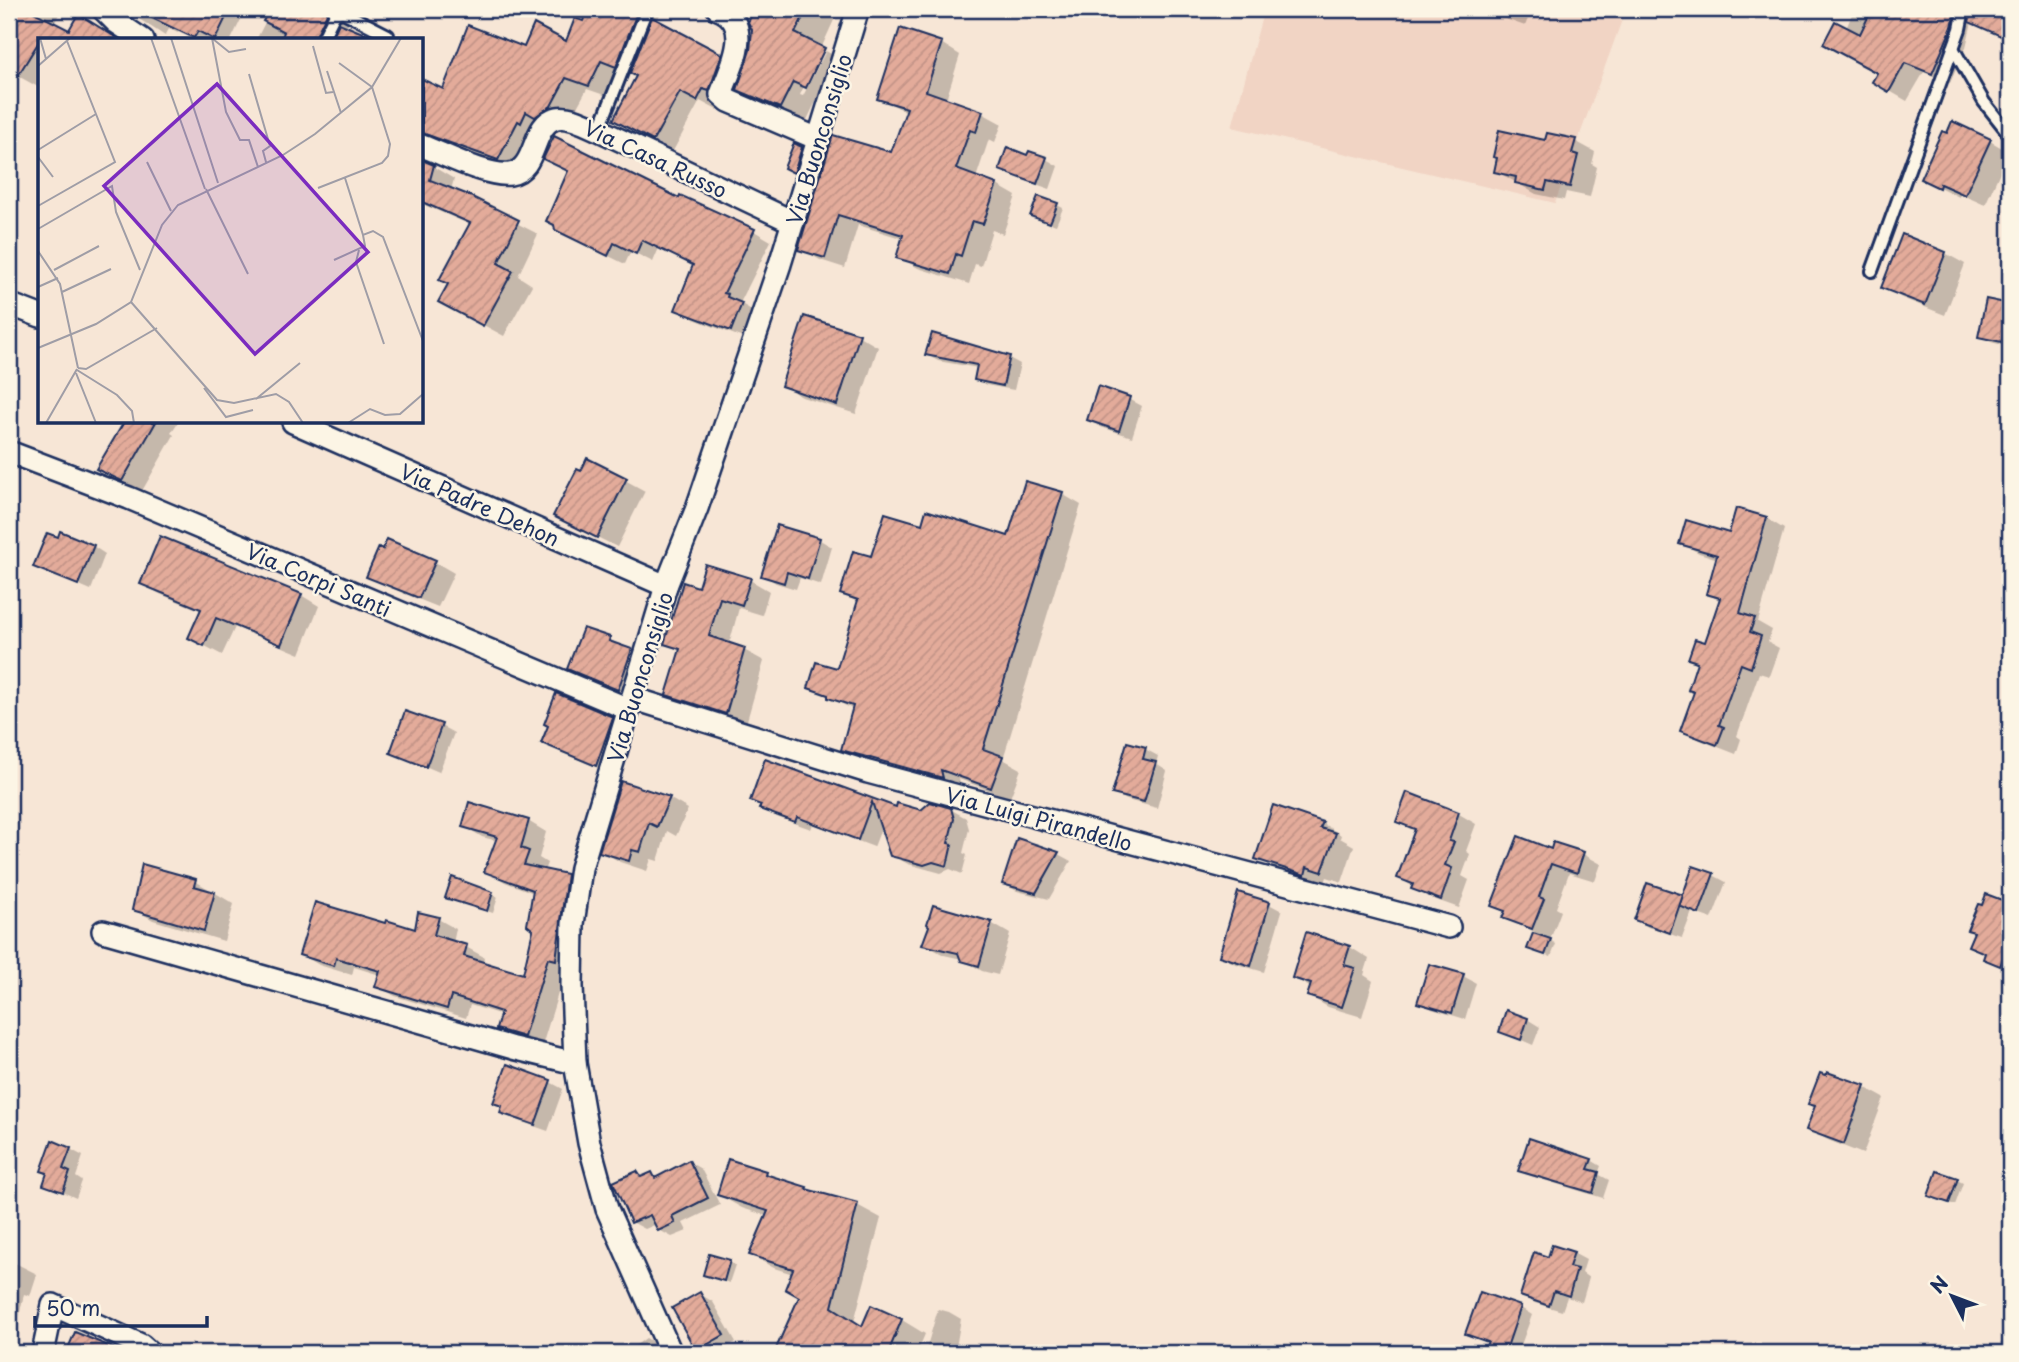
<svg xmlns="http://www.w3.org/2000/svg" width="2019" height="1362" viewBox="0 0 2019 1362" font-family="'Playpen Sans',sans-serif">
<defs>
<pattern id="building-hatch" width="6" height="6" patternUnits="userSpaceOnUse" patternTransform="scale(1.75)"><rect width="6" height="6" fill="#e3ab9a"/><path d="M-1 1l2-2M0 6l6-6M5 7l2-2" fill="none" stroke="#c29387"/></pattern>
</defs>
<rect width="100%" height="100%" fill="#f7e6d6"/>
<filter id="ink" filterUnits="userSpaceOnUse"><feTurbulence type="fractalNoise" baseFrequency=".0143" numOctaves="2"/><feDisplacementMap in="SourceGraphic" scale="14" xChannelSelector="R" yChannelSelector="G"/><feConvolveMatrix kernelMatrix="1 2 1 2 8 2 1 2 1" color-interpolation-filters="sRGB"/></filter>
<g filter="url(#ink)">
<!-- built -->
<path fill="#f1d4c4" d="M1264,9H1626L1555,203L1232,127Z"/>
<!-- shadow -->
<g fill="#0003">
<path d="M9,9H58L61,10L54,24L70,33L99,28L118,40H40L38,87L9,71Z"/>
<path d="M132,9H246L231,40H201L179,30L178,33L169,29L165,36L130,13Z"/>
<path d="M272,9H356L345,28L375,40H256Z"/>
<path d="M590,9H662L657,22L740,67L717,110L700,101L673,151L634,131L637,78L622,71L610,97L587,89L571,118L557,127L519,171L448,145L436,146L430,153L429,162L432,166L454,179L451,190L538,234L518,276L532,285L504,336L461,313L450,284L471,225L422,204V82L444,91L525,49L567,43L584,23Z"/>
<path d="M744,9H852L850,13L839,9L800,95L803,96L826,51L850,65L832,101L819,95L806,122L765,104L739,89L749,63L754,30V15Z"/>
<path d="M1477,9H1532L1525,26Z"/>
<path d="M1854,9H1910L1927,16L1930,9H1956L1973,18V14L1963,9L1974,11L1975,9H2010V41L1972,22L1966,47L1950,83L1924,72L1907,101L1874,82L1879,73L1846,29Z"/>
<path d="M941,43L960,55L946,100L982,113L1002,124L995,142L989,139L976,178L997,185L1016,196L1003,234L992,230L981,266L975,264L969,284L918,268L899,257L904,239L858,225L845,268L820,260L801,249L892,155L907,112L879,98Z"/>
<path d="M1575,141L1595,152L1592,164L1597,167L1590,197L1566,192L1564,200L1536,194L1496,171L1546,142Z"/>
<path d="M1990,141L2009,152L1985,205L1960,194L1959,197L1923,179Z"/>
<path d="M801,148L814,155L798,175L786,167Z"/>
<path d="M1029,157L1046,159L1058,166L1050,189L1013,176L1001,169Z"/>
<path d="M680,200L754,231L771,241L740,303L758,314L748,340L694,319L678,309L694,265L659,248L653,262L631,251L625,264L574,239Z"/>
<path d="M1057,205L1063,208L1056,225L1038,219Z"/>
<path d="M1945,253L1965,264L1945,315L1902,298L1883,287Z"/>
<path d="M1988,301L2010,306V347L1991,342L1980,336Z"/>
<path d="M859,336L878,347L856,414L802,397L783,386Z"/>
<path d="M927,355L1009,358L1020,364L1014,390L986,385L976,379L978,368L938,361Z"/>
<path d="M1129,399L1142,406L1132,437L1101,427L1089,419Z"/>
<path d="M126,422H178L171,433L174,435L142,491L99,469Z"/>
<path d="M588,460L645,491L617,547L575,526L581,473Z"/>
<path d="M1062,494L1081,505L1003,759L1021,769L1010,798L959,779L961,788L862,760L843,749L854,710L810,687L838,670L859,603L842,593L872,559L923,526L1009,538Z"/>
<path d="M1766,518L1784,529L1758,622L1772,630L1768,642L1779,648L1769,676L1759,673L1737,736L1741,739L1736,754L1700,740L1682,730L1696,693L1699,663L1690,659L1706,644L1721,601L1708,594L1718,559L1699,553L1681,543L1730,535Z"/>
<path d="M778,527L820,540L832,547L821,585L800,578L796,589L776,583L763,575Z"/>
<path d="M93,546L105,554L91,590L35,566Z"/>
<path d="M435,562L454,573L438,607L388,587L368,576Z"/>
<path d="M750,580L769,591L762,615L739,608L729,645L744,650L764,661L746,724L688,705L668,694L681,652L666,643L699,589Z"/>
<path d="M142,584L301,595L319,606L300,654L235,627L222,655L190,638L202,611L160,594Z"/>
<path d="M609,639L644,658L631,696L569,668Z"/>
<path d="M612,718L631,730L616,775L562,753L543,742Z"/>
<path d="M2010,721V736L2005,734Z"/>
<path d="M441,726L454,733L439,772L392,752Z"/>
<path d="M1145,749L1158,756L1156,764L1167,771L1157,808L1127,800L1114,793Z"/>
<path d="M766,762L897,809L922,812L950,809L966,818L969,829L963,853L967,855L962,874L950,869L941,873L908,864L892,855L882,826L874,847L813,824L811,829L777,817L752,801Z"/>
<path d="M1408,795L1459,814L1476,824L1466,851L1470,854L1462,876L1469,880L1459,908L1431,898L1399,878L1416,832L1398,822Z"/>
<path d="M669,798L688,809L676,836L667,831L658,861L651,859L647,871L620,862L602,851Z"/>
<path d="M528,821L546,832L539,858L547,863L544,871L566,875L585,886L566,967L542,1046L516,1039L498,1029L502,1015L470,1005L466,1018L395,996L377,986L380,975L354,967L352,975L319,965L301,954L386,925L416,931L438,919L456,929L453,943L466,947L484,957L483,963L525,976L535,929L534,893L505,882L487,871L498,841L482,837L464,826Z"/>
<path d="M1322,823L1341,835L1340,838L1354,846L1342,882L1327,877L1324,885L1277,869L1257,858Z"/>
<path d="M1018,840L1058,854L1071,861L1049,899L1017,891L1004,884Z"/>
<path d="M1552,851L1583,854L1601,864L1595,881L1569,873L1556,908L1561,911L1550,940L1556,944L1551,957L1529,948L1535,932L1504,917L1506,912L1493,905Z"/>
<path d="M1713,875L1726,882L1712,919L1692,912L1682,938L1648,927L1636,920L1682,897Z"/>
<path d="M195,881L234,904L224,941L153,920L134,909Z"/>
<path d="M492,894L498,897L493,913L453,900Z"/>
<path d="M2010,902V971L1985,958L1986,954L1970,945Z"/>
<path d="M1269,904L1282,911L1264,972L1233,963L1221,955Z"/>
<path d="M991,923L1010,934L998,975L982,971L962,959L944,955L924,944Z"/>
<path d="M1308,934L1350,947L1369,959L1364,975L1373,981L1362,1017L1328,1007L1309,996L1311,988L1294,978Z"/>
<path d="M1430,966L1463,976L1476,983L1465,1019L1432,1009L1419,1002Z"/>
<path d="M1527,1019L1540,1027L1533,1045L1501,1031Z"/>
<path d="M550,1082L563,1089L548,1131L514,1119L502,1112L503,1107L495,1102Z"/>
<path d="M1864,1087L1884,1098L1863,1154L1828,1140L1808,1129Z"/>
<path d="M9,1146L15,1150L9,1166Z"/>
<path d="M70,1149L83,1156L76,1177L82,1181L76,1198L45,1184Z"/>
<path d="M1591,1160L1601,1166L1598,1174L1609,1180L1603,1198L1531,1176L1520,1170Z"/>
<path d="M689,1162L701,1169L720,1205L683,1223L687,1231L672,1237L659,1230L657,1224L645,1229L632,1222L637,1173L645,1177L652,1174L659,1178Z"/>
<path d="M765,1173L779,1180L857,1205L881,1218L854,1322L863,1328L872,1307L902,1320L925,1334L917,1353H790L779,1347L801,1297L793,1274L774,1268L751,1255L767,1216L742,1208L719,1195Z"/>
<path d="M1957,1180L1963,1183L1955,1205L1936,1199Z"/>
<path d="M2010,1217V1257L2003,1253Z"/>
<path d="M1573,1253L1586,1260L1582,1273L1589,1278L1582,1302L1567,1297L1562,1311L1535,1303L1522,1296L1549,1259Z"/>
<path d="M9,1260L37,1274L30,1296L24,1294L11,1353H9Z"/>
<path d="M729,1262L735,1265L729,1283L705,1274Z"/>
<path d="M700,1294L713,1302L736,1342L716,1353H703L697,1350Z"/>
<path d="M1482,1294L1521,1308L1532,1315L1518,1353H1484L1489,1344L1468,1333Z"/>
<path d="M938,1309L949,1312L961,1319L955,1353H925Z"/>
<path d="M646,1338L658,1345L664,1353H625Z"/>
</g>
<!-- building -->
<g fill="url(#building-hatch)" stroke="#1b2f5e" stroke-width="2">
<path d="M9,9H28L69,30L78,14L120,40H40L9,90Z"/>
<path d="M133,9H230L215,40L198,31L194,38Z"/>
<path d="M270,9H329L314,40H281L284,32L263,21Z"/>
<path d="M588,9L638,10L616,67L601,61L589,86L566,78L551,106L535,117L526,112L521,123L518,121L498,160L422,133V79L443,89L468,25L524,47L534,24L566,41L575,18L583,21Z"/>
<path d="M755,9H807L795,33L825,48L806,88L793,82L780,108L737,90L750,50L752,30L748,22Z"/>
<path d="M1872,9H1956L1952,27L1932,74L1905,63L1889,92L1872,82L1877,73L1823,44L1835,21L1860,34Z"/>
<path d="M1972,9H2010V40L1969,22Z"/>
<path d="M652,17L722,54L709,91L703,89L697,101L680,92L653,141L613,120L636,76L630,73Z"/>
<path d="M339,23L379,40H331Z"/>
<path d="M900,28L942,42L926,91L983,111L976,132L970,130L956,169L997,184L983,224L972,221L961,256L956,254L950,274L896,258L903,235L838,215L825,258L798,250L833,135L891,152L907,108L877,99Z"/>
<path d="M1952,121L1991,139L1965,195L1940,184L1939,188L1920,179L1942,131L1947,133Z"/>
<path d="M1499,130L1545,140L1547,133L1576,139L1572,153L1578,155L1570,187L1547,182L1545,190L1515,183L1516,177L1494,172L1497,158L1493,157Z"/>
<path d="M554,136L679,198L680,195L755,229L724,293L728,294L727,297L742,303L731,331L675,310L693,265L642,240L636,254L614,243L608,256L555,230L554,225L546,221L568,171L543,159Z"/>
<path d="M794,143L802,147L794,173L784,168Z"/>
<path d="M1007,147L1027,155L1029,151L1047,157L1037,184L999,170Z"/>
<path d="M422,160L434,165L430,180L466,194L519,220L498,263L513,271L483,326L438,302L448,284L439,280L470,223L422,202Z"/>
<path d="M1038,196L1058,203L1050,223L1030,216Z"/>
<path d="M1902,234L1946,252L1925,305L1881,288Z"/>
<path d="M1986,299L2010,304L2002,342L1978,337Z"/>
<path d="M804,316L860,334L837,405L781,386Z"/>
<path d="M932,333L1010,356L1003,386L974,380L977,365L925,355Z"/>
<path d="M1098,386L1130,397L1119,431L1087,420Z"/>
<path d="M124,422H156L122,481L96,469Z"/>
<path d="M587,458L627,478L597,538L553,516L577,469L581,471Z"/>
<path d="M1025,481L1063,492L983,749L1003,756L991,788L941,770L943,778L841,750L853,706L828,698V695L808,688L816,662L837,668L858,600L840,594L853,551L871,556L885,513L922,524L926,510L1008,536Z"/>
<path d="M1736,508L1767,517L1740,613L1755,618L1750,632L1761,636L1751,668L1741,664L1719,725L1724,727L1717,745L1680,731L1694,692L1688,690L1697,662L1688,659L1695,639L1705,642L1720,598L1706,594L1717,555L1679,544L1686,520L1729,533Z"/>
<path d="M777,525L820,538L808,579L787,572L784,583L761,576Z"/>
<path d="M60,531L94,545L78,585L33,567L47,533L58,537Z"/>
<path d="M160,536L302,594L281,645L216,618L204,646L188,638L201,609L140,584Z"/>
<path d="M387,539L436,560L419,598L366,577L379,547L383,549Z"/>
<path d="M705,564L751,578L742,605L720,598L709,636L745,648L726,714L666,695L680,649L664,644L683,582L698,587Z"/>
<path d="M583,628L610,637L609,641L632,649L618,690L567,669Z"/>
<path d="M556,693L613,717L596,766L541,743L548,726L544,724Z"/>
<path d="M405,711L442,724L426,767L390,753Z"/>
<path d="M1127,742L1146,747L1143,759L1156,762L1144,802L1112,794Z"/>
<path d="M765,759L896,807L897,803L921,810L930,802L951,808L954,819L948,843L952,844L947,866L933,862L924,865L890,856L872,802L858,840L797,817L795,822L759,809L761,805L750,801Z"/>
<path d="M621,781L670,797L657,827L649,823L640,852L632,850L629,861L599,852Z"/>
<path d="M1407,792L1459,812L1449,841L1454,842L1445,865L1452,868L1441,900L1411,889L1413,884L1397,878L1415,829L1396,822Z"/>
<path d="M469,802L529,820L521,848L529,851L524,865L567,874L556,960L548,958L524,1037L496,1029L501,1012L451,996L447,1009L375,987L380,971L336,958L334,966L299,955L315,902L385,923L386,920L415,929L418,912L439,917L434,935L467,945L464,956L523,974L533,930L527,925L533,890L484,872L497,837L462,827Z"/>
<path d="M1273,805L1323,822L1320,828L1336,833L1322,872L1307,867L1305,875L1255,859Z"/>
<path d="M1518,836L1551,849L1553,842L1584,852L1577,873L1551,864L1539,897L1544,899L1532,929L1502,918L1505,911L1491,906Z"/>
<path d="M1017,838L1059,852L1036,893L1002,884Z"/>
<path d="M142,864L196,879L194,886L215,892L204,931L132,910Z"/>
<path d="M1693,866L1714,873L1699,914L1679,906Z"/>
<path d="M452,877L493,892L487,911L445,898Z"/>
<path d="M1647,883L1683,895L1670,933L1634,920Z"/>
<path d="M1238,892L1270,902L1251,966L1219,956Z"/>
<path d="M1986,894L2010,903V940L2000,966L1983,959L1985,953L1968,946L1974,932L1967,930L1978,904L1982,905Z"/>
<path d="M933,905L992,922L979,966L961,961L958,953L922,945L929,926L927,924Z"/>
<path d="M1306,932L1350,946L1344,965L1355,968L1342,1007L1307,996L1311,984L1292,978Z"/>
<path d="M1533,933L1551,939L1545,955L1527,949Z"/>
<path d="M1429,964L1464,974L1452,1013L1417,1003Z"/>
<path d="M1506,1010L1528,1018L1521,1040L1499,1032Z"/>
<path d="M507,1064L551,1080L535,1125L500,1113L502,1106L493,1103Z"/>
<path d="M1827,1072L1865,1085L1844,1144L1806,1130L1815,1106L1808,1104L1820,1073L1826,1075Z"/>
<path d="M1529,1138L1592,1159L1588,1169L1599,1172L1593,1193L1518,1171Z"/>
<path d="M52,1140L71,1148L63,1169L70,1172L63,1192L43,1185L47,1173L41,1171Z"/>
<path d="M728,1159L766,1171L765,1174L807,1187L806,1189L858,1203L832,1307L862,1326L871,1305L902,1319L888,1353H774L799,1297L785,1289L793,1269L749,1255L768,1211L717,1195Z"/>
<path d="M689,1160L708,1198L672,1216L675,1223L658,1231L650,1215L631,1223L613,1182L637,1171L641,1177L652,1172L655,1178Z"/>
<path d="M1937,1171L1958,1178L1949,1203L1928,1196Z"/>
<path d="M1552,1245L1574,1252L1569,1267L1577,1269L1569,1296L1554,1291L1549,1306L1520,1296L1534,1252L1548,1257Z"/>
<path d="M709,1254L730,1260L724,1281L703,1275Z"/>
<path d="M700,1292L724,1335L696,1351L672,1308Z"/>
<path d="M1480,1292L1521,1306L1505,1353H1482L1488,1342L1465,1334Z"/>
<path d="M75,1332L125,1353H66Z"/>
</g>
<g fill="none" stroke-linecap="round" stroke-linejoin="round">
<defs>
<g id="lane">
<path d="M322,40L335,14L343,12L388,35"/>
<path d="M1953,48L1984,102L2010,135"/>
<path d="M599,130L647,9"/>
<path d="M1872,271L1960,29L1964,9"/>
</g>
<g id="street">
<path d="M103,9L116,22L143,40"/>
<path d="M718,9C755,24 731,67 721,94L729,101L818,139"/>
<path d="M422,146C444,154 487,177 510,174C538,170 531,123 557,118C570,115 587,125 599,130L793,222"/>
<path d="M9,304L40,316"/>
<path d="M293,422L666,586"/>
<path d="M9,452L129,498L628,709"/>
<path d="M632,698L868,772L1449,927"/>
<path d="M103,931L513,1048L575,1063"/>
<path d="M43,1353L53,1305L141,1345L150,1353"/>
<path d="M671,1353L607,1209L589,1143L575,1063L572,986L573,924L581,868L666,586L697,508L780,264L858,9"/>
</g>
</defs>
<!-- lane casing -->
<use href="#lane" stroke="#1b2f5e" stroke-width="16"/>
<!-- street casing -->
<use href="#street" stroke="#1b2f5e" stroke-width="26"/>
<!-- lane -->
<use href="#lane" stroke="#fcf5e5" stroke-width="10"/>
<!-- street -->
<use href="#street" stroke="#fcf5e5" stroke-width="21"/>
</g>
</g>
<g text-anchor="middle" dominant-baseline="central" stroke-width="5" stroke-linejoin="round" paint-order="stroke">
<!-- street labels -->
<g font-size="21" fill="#1b2f5e" stroke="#fcf5e5">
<text transform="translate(818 139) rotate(-73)">Via Buonconsiglio</text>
<text transform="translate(656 158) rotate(25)">Via Casa Russo</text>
<text transform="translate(480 504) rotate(24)">Via Padre Dehon</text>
<text transform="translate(319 579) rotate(23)">Via Corpi Santi</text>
<text transform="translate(639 677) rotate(-73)">Via Buonconsiglio</text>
<text transform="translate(1039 818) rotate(15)">Via Luigi Pirandello</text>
</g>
</g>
<!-- overview -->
<g transform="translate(38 38)">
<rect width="385" height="385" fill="#f7e6d6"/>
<path fill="none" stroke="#9f9da6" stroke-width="2" d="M2,0L8,21M113,0L167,151M133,0L180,145M174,0L188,74L202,102H211L220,129M175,1L191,14L208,11M275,8L288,55L295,54M301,25L334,49M0,28L32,0M289,33L303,75M211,36L232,108L225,113L228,124M0,112L58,76M0,119L15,139M109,124L133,173M307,140L325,197L335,193L345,199L385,303M280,150L344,125L350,118L352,106L334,49M168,151L210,236M0,168L77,124L29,3M0,191L74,148L78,174L102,232M321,212L318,224L346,306M0,213L22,246L40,330M296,222L327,208L325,197M16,232L61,208M0,249L20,240M24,254L73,231M93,264L179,362L196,365L238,356L251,364L265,385M0,310L58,286L93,264L124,187L140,167L245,117L277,96L334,49L363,0M40,330L48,331L119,290M39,332L79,357L94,373L96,385M38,335L58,385M166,350L188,379L215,372M218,361L262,325M8,385L39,331M310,385L332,371L347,377L362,376L385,356"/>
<path fill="#7b2cbf" fill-opacity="0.15" stroke="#7b2cbf" stroke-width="3.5" d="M179,46L330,214L217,316L66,148Z"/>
<rect width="385" height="385" fill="none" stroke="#1b2f5e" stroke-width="3.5"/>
</g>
<!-- margin -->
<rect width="2019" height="1362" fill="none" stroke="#fcf5e5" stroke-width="35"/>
<rect x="18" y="18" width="1984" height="1327" fill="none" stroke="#1b2f5e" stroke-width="2.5" filter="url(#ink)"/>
<!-- north arrow -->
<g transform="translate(1952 1296) rotate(312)" stroke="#fcf5e5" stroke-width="5" paint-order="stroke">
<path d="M0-5L12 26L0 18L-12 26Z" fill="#1b2f5e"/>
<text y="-10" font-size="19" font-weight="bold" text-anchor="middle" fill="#1b2f5e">N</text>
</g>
<!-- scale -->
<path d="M35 1316v10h172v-10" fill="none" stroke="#1b2f5e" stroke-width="3.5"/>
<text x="46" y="1316" font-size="21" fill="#1b2f5e" stroke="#fcf5e5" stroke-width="5" paint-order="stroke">50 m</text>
</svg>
